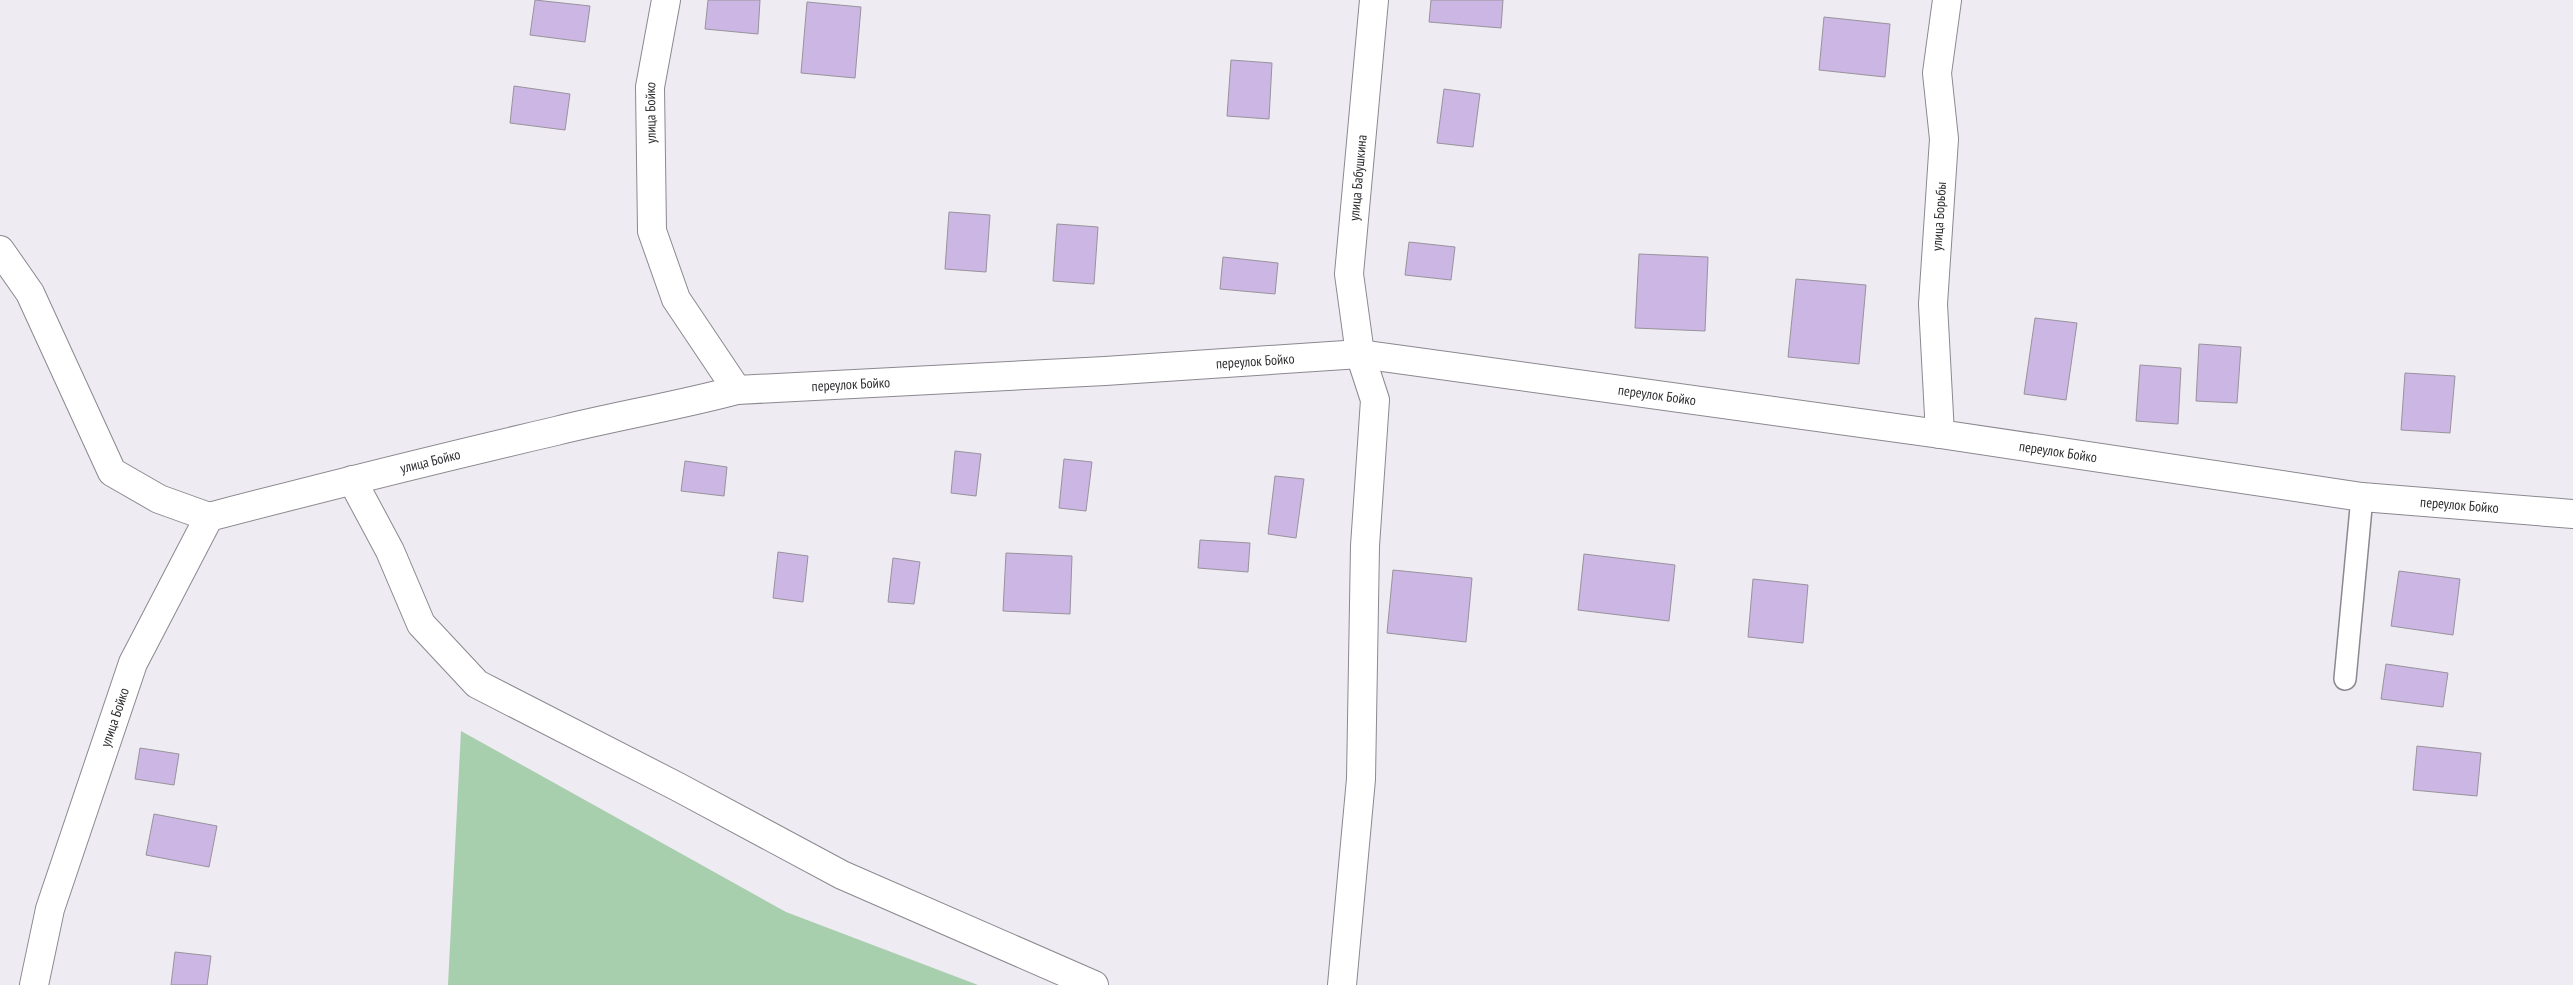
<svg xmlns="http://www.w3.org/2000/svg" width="2573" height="985" viewBox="0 0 2573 985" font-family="'PT Sans Narrow',sans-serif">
<rect width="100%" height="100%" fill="#efebf3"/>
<!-- green -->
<path fill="#a7cead" d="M461,731L786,912L978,985H448Z"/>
<!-- building -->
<g fill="#ccb6e4" stroke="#97939b">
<path d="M535,0L590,6L585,42L530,35Z"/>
<path d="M708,0H760L758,34L705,29Z"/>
<path d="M1431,0H1503L1501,28L1429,22Z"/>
<path d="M807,2L861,7L855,78L801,73Z"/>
<path d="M1824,17L1890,24L1885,77L1819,70Z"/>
<path d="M1231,60L1272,63L1269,119L1227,116Z"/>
<path d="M514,86L570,94L565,130L510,123Z"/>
<path d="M1444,89L1480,94L1473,147L1437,143Z"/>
<path d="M949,212L990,215L986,272L945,269Z"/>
<path d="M1057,224L1098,227L1094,284L1053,281Z"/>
<path d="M1409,242L1455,247L1451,280L1405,275Z"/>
<path d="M1639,254L1708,257L1705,331L1635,328Z"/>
<path d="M1223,257L1278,263L1275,294L1220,289Z"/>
<path d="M1796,279L1866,285L1859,364L1788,357Z"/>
<path d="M2035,318L2077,323L2066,400L2024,394Z"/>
<path d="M2199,344L2241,347L2237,403L2196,401Z"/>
<path d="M2140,365L2181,368L2178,424L2136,421Z"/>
<path d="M2405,373L2455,376L2450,433L2401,430Z"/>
<path d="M955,451L981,454L976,496L951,493Z"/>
<path d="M1064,459L1092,462L1086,511L1059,508Z"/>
<path d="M685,461L727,467L724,496L681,491Z"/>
<path d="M1275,476L1304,479L1296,538L1268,534Z"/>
<path d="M1200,540L1250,543L1248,572L1198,568Z"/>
<path d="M778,552L808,556L803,602L773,598Z"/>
<path d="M1006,553L1072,556L1070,614L1003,611Z"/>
<path d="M1584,554L1675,565L1669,621L1578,610Z"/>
<path d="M893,558L920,562L914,604L888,602Z"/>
<path d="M1393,570L1472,578L1466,642L1387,633Z"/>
<path d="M2399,571L2460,579L2453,635L2391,626Z"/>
<path d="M1753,579L1808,585L1803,643L1748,637Z"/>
<path d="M2386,664L2448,673L2443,707L2381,699Z"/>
<path d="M2417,746L2481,753L2477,796L2413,790Z"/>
<path d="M140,748L179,754L174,785L135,779Z"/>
<path d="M154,814L217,826L209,867L146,855Z"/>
<path d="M175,952L211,956L207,985H171Z"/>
</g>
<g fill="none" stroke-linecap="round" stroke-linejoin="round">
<defs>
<path id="lane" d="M2345,679L2362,497"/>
<g id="street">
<path d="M0,250L30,293L112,472L159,499L209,517"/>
<path id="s1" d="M737,390L1105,371L1360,354L1940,434L2362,497L2573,514"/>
<path id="s2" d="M1940,434L1933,304L1944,139L1937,73L1947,0"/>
<path d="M352,480L390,551L421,624L477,684L678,787L842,875L1094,985"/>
<path id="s3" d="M34,985L50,909L133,663L209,517C324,487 440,458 556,431C616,416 677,406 737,390L676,299L652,231L650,87L666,0"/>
<path id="s4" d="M1342,985L1361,779L1365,546L1375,400L1360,354L1349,274L1374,0"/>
</g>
</defs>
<!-- lane casing -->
<use href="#lane" stroke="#8b888f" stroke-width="24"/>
<!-- street casing -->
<use href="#street" stroke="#8b888f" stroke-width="30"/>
<!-- lane -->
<use href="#lane" stroke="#fff" stroke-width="21"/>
<!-- street -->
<use href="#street" stroke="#fff" stroke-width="28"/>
</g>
<g text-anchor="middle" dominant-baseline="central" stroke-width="4.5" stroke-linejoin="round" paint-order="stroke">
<!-- street labels -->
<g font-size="14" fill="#2e2c2f" stroke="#fcf9ff">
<text stroke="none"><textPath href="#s3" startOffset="1345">улица Бойко</textPath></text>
<text stroke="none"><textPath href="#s4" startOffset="812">улица Бабушкина</textPath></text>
<text stroke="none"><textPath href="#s2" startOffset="218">улица Борьбы</textPath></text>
<text stroke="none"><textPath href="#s1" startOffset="519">переулок Бойко</textPath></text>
<text stroke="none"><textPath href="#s1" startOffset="114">переулок Бойко</textPath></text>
<text stroke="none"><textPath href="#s1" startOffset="924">переулок Бойко</textPath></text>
<text stroke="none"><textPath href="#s1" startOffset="1329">переулок Бойко</textPath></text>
<text stroke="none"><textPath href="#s3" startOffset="730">улица Бойко</textPath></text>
<text stroke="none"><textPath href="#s1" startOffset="1734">переулок Бойко</textPath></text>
<text stroke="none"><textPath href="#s3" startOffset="280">улица Бойко</textPath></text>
</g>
</g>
</svg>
